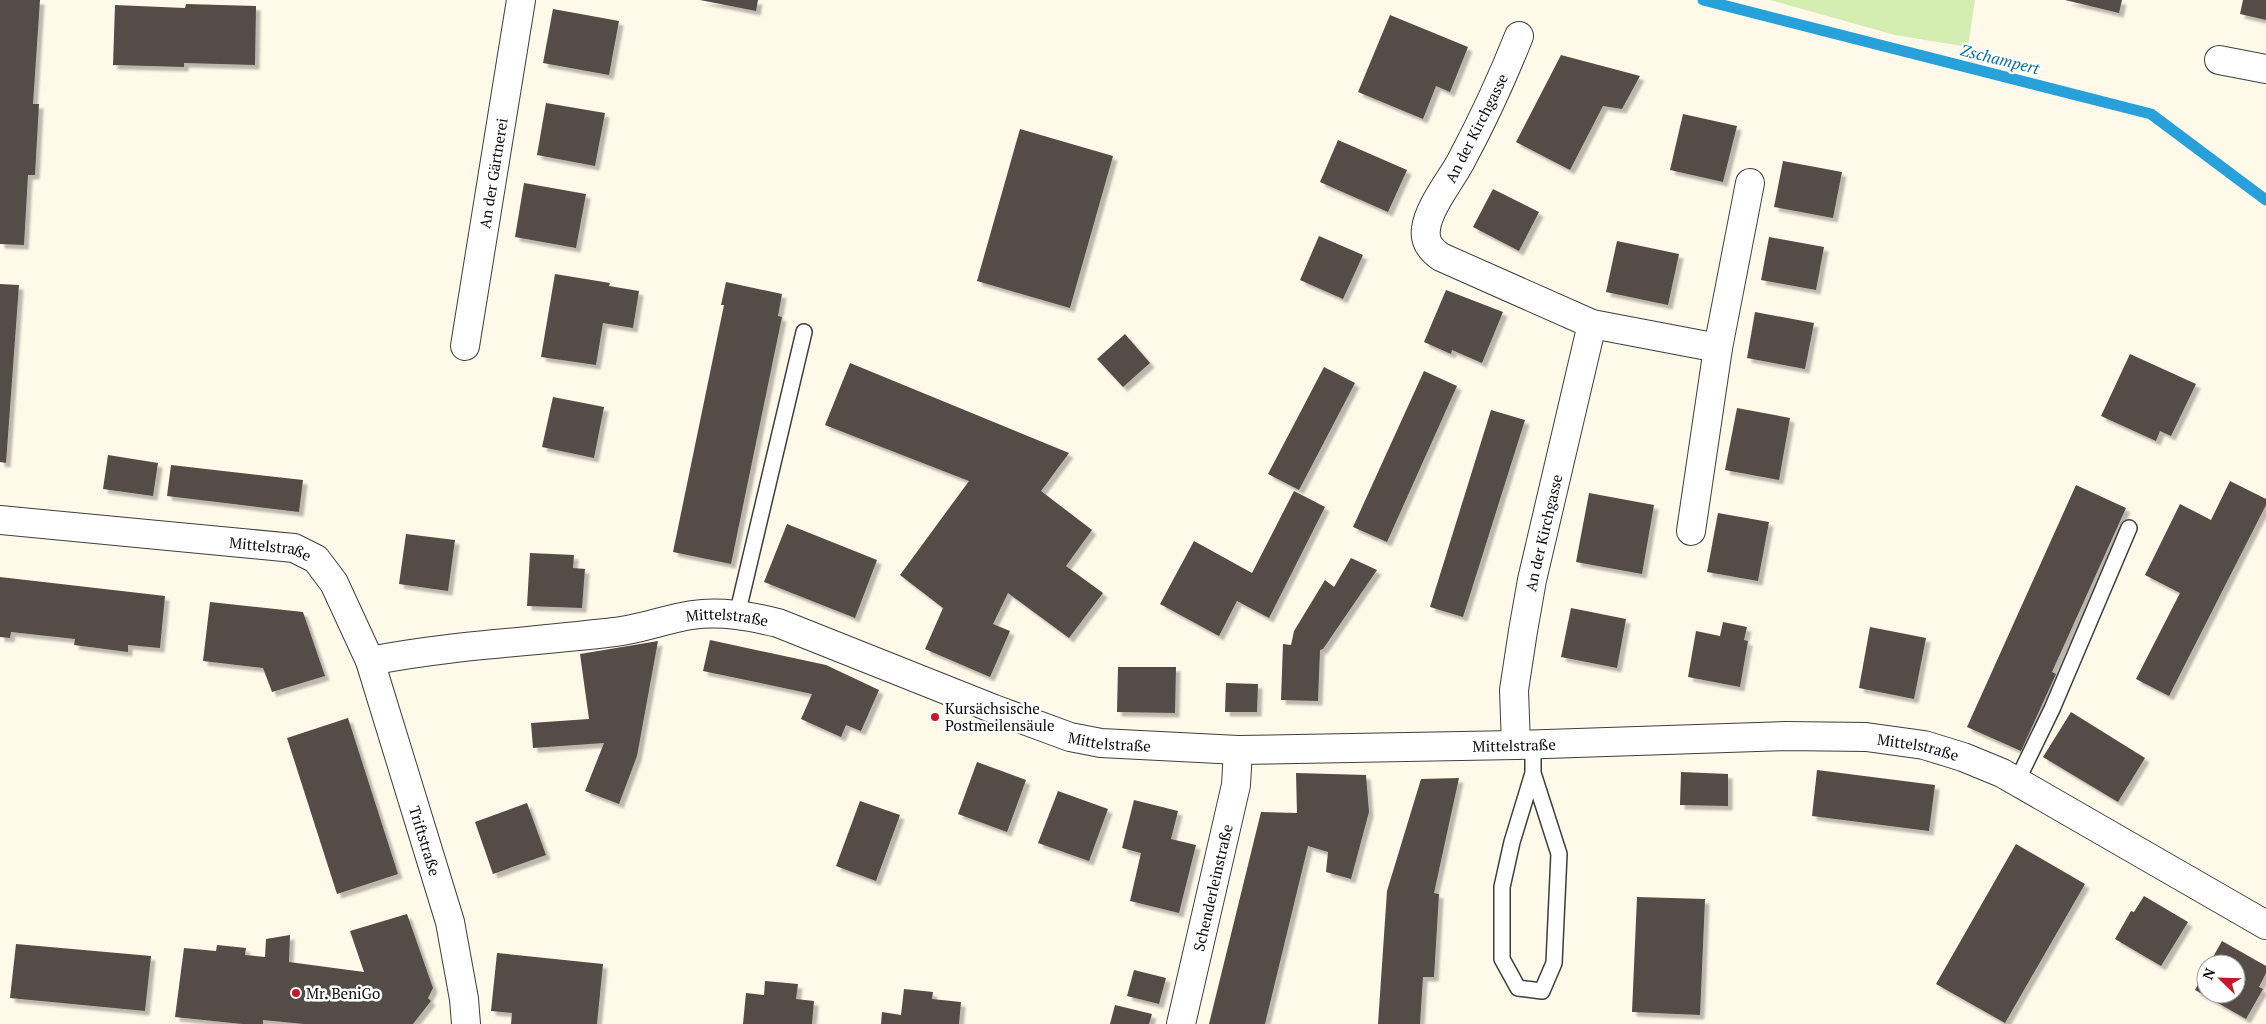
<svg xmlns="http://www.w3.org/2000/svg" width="2266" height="1024" viewBox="0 0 2266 1024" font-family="'PT Serif',serif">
<defs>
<filter id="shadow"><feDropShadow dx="4.5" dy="4.5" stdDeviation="1" flood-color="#0004"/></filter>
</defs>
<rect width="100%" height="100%" fill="#fff9ea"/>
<!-- green -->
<path fill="#d4edb0" d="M1770,0H1975L1968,47L1895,35Z"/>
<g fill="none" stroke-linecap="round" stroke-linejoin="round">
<!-- stream -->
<path stroke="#28a0da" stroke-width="11" d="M1703,0L2151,114L2266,200"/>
</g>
<!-- building -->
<g fill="#554b47" filter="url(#shadow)">
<path d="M0,0H40L33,104H39L35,175H28L24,245L0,244Z"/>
<path d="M700,0H758L756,11Z"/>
<path d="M2065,0H2122L2119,13Z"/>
<path d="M2243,0H2266V20L2240,14Z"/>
<path d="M186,4L256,6L255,65L184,63V67L113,65L115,5L185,8Z"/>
<path d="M553,9L619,21L609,75L543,63Z"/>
<path d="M1390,15L1468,47L1450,92L1436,86L1423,119L1358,92Z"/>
<path d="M1561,55L1640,76L1622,109L1603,106L1570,170L1516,142Z"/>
<path d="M546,103L605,113L595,166L537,155Z"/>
<path d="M1683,114L1737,126L1723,182L1670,170Z"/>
<path d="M1020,129L1113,156L1070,308L977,281Z"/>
<path d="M1338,140L1407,170L1388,212L1320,182Z"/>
<path d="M1783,161L1842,172L1833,218L1774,207Z"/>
<path d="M524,183L586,194L576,248L515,237Z"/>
<path d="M1493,189L1539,212L1519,251L1473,227Z"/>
<path d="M1319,236L1363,255L1343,299L1300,280Z"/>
<path d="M1769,237L1824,247L1816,290L1761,280Z"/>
<path d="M1617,241L1679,254L1668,305L1606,292Z"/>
<path d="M555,274L610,283L609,286L639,291L633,328L603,323L596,365L541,357Z"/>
<path d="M726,282L782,294L778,316L782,317L731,564L673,552L724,305H721Z"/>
<path d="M0,284L19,285L6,463L0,462Z"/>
<path d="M1446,290L1503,312L1482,363L1452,350L1451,354L1424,342Z"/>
<path d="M1755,312L1814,323L1805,369L1747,358Z"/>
<path d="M1125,334L1150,363L1123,387L1097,359Z"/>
<path d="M2130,354L2196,384L2171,436L2160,431L2156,441L2101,416Z"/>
<path d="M850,363L1069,453L1041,491L1092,530L1066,566L1103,593L1069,638L1008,593L993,624L1010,631L990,677L925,649L943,608L900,575L969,481L825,425Z"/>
<path d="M1324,367L1355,383L1299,490L1268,474Z"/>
<path d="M1424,371L1457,386L1387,542L1353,527Z"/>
<path d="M553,397L604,407L594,458L542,447Z"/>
<path d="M1737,408L1790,418L1779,480L1725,470Z"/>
<path d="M1491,410L1525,420L1463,617L1430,607Z"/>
<path d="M108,455L158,463L153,496L103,489Z"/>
<path d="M171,465L303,480L299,512L167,496Z"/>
<path d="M2230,481L2266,499V505L2169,696L2136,679L2180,593L2145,575L2180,504L2211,520Z"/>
<path d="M2076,485L2126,508L2052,672L2056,674L2021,751L1967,727Z"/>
<path d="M1294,491L1325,507L1269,618L1237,601L1219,636L1160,604L1194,541L1252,573Z"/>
<path d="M1589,493L1654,505L1642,574L1576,562Z"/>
<path d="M1718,513L1769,522L1758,581L1707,572Z"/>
<path d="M787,524L877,560L855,618L764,582Z"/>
<path d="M406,534L455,540L448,591L399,584Z"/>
<path d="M530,553L574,555L573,568L585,569L582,608L527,606Z"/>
<path d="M1351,558L1377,570L1323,649L1320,650L1318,701L1281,700L1283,644L1291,645L1294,631L1325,580L1334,587Z"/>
<path d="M0,577L165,596L160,648L128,645V652L74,645L75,639L11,632L10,638L0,637Z"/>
<path d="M210,602L303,612L325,676L272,692L263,668L203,661Z"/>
<path d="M1571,608L1626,619L1617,668L1561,657Z"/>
<path d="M1723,622L1747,627L1744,640L1748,641L1740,687L1688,677L1696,631L1720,636Z"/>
<path d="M1870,627L1926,638L1914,699L1859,688Z"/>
<path d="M710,640L826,665L879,690L861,731L846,725L841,737L801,719L812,694L703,671Z"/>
<path d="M658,641L637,756L619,804L585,791L604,743L533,748L531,723L589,719L580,654Z"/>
<path d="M1118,667H1176L1175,713L1117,712Z"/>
<path d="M1226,683L1258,684L1257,712H1225Z"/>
<path d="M2071,712L2145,758L2118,802L2043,757Z"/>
<path d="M348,718L398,874L337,894L287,738Z"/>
<path d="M977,762L1026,780L1007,832L958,814Z"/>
<path d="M1817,770L1935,785L1929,831L1812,816Z"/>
<path d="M1681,772L1728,774V806L1680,805Z"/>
<path d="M1296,773L1366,775L1369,812L1351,879L1326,872L1328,852L1308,846L1265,1024H1209L1261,812L1297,813Z"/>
<path d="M1459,778L1434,893L1439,894L1434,977H1423L1420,1024H1378L1387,891L1421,779Z"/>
<path d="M1058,791L1108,809L1089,861L1038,843Z"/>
<path d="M1134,800L1178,811L1171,839L1196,845L1179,913L1130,901L1141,853L1122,848Z"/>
<path d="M860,801L900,815L876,881L836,866Z"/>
<path d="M527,803L546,855L493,874L475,822Z"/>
<path d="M2016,844L2085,884L2005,1023L1936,984Z"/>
<path d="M2144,896L2188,922L2161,966L2115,939L2131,911L2134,912Z"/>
<path d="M1637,897L1705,899L1700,1015L1632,1012Z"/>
<path d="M407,914L433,988L428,998L431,1001L413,1024H304L263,1020V1024H242L175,1017L184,948L216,951L217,945L246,948L245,955L265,957L266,939L290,935L289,962L364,972L350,931Z"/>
<path d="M2222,941L2266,966V973L2259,987L2263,989L2246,1019L2195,990L2206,969V994H2236V964H2209Z"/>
<path d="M16,944L151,956L145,1011L10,998Z"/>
<path d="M497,953L603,964L597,1024H511L512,1013L491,1011Z"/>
<path d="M1134,970L1166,978L1159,1004L1127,996Z"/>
<path d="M765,981L798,984L796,999L814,1001L812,1024H743L746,993L764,995Z"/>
<path d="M904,989L933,992L932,999L961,1002L959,1024H881L882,1012L901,1015Z"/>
<path d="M1115,1005L1152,1014L1149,1024H1110Z"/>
</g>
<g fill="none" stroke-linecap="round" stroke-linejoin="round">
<defs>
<g id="lane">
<path d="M737,615L804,332"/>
<path d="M1533,773L1559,854L1554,963L1542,991L1518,988L1502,959V887L1512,842L1533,773V745"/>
<path d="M2017,781L2052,709L2129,528"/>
</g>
<g id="street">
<path d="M1519,36C1502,79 1483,120 1461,161C1451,180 1428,208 1426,229C1424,242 1431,250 1441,257L1592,324L1718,348L1750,183"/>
<path d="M2219,60L2266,69"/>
<path id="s1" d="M465,346L521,0"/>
<path id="s2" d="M0,520L294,548L316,559L334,583L370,661L450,922L464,999L466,1024"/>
<path d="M1691,531L1718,348"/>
<path id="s3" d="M370,661C451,645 533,642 614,632C641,629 666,619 692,615C722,611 749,616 778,623L994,709L1070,737L1101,743L1238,750L1516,745L1785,736L1866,737L1924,745L1963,757L2002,773L2266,925"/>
<path id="s4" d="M1516,745L1514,690L1523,631L1532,580L1592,324"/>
<path id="s5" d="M1181,1024L1236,785L1238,750"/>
</g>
</defs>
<!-- lane casing -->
<use href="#lane" stroke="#3e3e3e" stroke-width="18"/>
<!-- street casing -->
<use href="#street" stroke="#3e3e3e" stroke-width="30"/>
<!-- lane -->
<use href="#lane" stroke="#fff" stroke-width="15"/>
<!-- street -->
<use href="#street" stroke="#fff" stroke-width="28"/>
</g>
<!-- markers -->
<g fill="#c8162b" stroke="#fff" stroke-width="2">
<circle cx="935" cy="717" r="5"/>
<circle cx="296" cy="993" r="5"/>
</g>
<g text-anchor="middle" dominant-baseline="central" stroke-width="5" stroke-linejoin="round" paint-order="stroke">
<!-- street labels -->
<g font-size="15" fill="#0b0b0b" stroke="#fff">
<text transform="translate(1476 128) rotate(-63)">An der Kirchgasse</text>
<text stroke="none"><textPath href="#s1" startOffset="175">An der Gärtnerei</textPath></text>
<text stroke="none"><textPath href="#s4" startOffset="215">An der Kirchgasse</textPath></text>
<text stroke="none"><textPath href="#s2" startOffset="272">Mittelstraße</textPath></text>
<text stroke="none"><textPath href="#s3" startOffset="361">Mittelstraße</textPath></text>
<text stroke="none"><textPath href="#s3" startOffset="766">Mittelstraße</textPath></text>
<text stroke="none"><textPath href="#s3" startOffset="1171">Mittelstraße</textPath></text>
<text stroke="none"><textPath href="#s3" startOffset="1576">Mittelstraße</textPath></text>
<text stroke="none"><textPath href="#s2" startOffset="624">Triftstraße</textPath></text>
<text stroke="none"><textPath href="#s5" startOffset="140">Schenderleinstraße</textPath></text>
</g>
<!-- poi labels -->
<g font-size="15" fill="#0b0b0b" stroke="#fff" text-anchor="start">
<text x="945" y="708">Kursächsische<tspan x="945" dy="17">Postmeilensäule</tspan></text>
<text x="306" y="993">Mr. BeniGo</text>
</g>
<!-- water labels -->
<g font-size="16" font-style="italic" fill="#096ea8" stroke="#fff">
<text transform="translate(2000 59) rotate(14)">Zschampert</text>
</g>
</g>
<!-- north arrow -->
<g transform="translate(2221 979) rotate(293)"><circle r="24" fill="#ffffff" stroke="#9d9d9d"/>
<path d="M0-4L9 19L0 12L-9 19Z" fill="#c8162b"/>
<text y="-8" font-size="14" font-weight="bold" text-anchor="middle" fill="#0b0b0b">N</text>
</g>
</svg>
